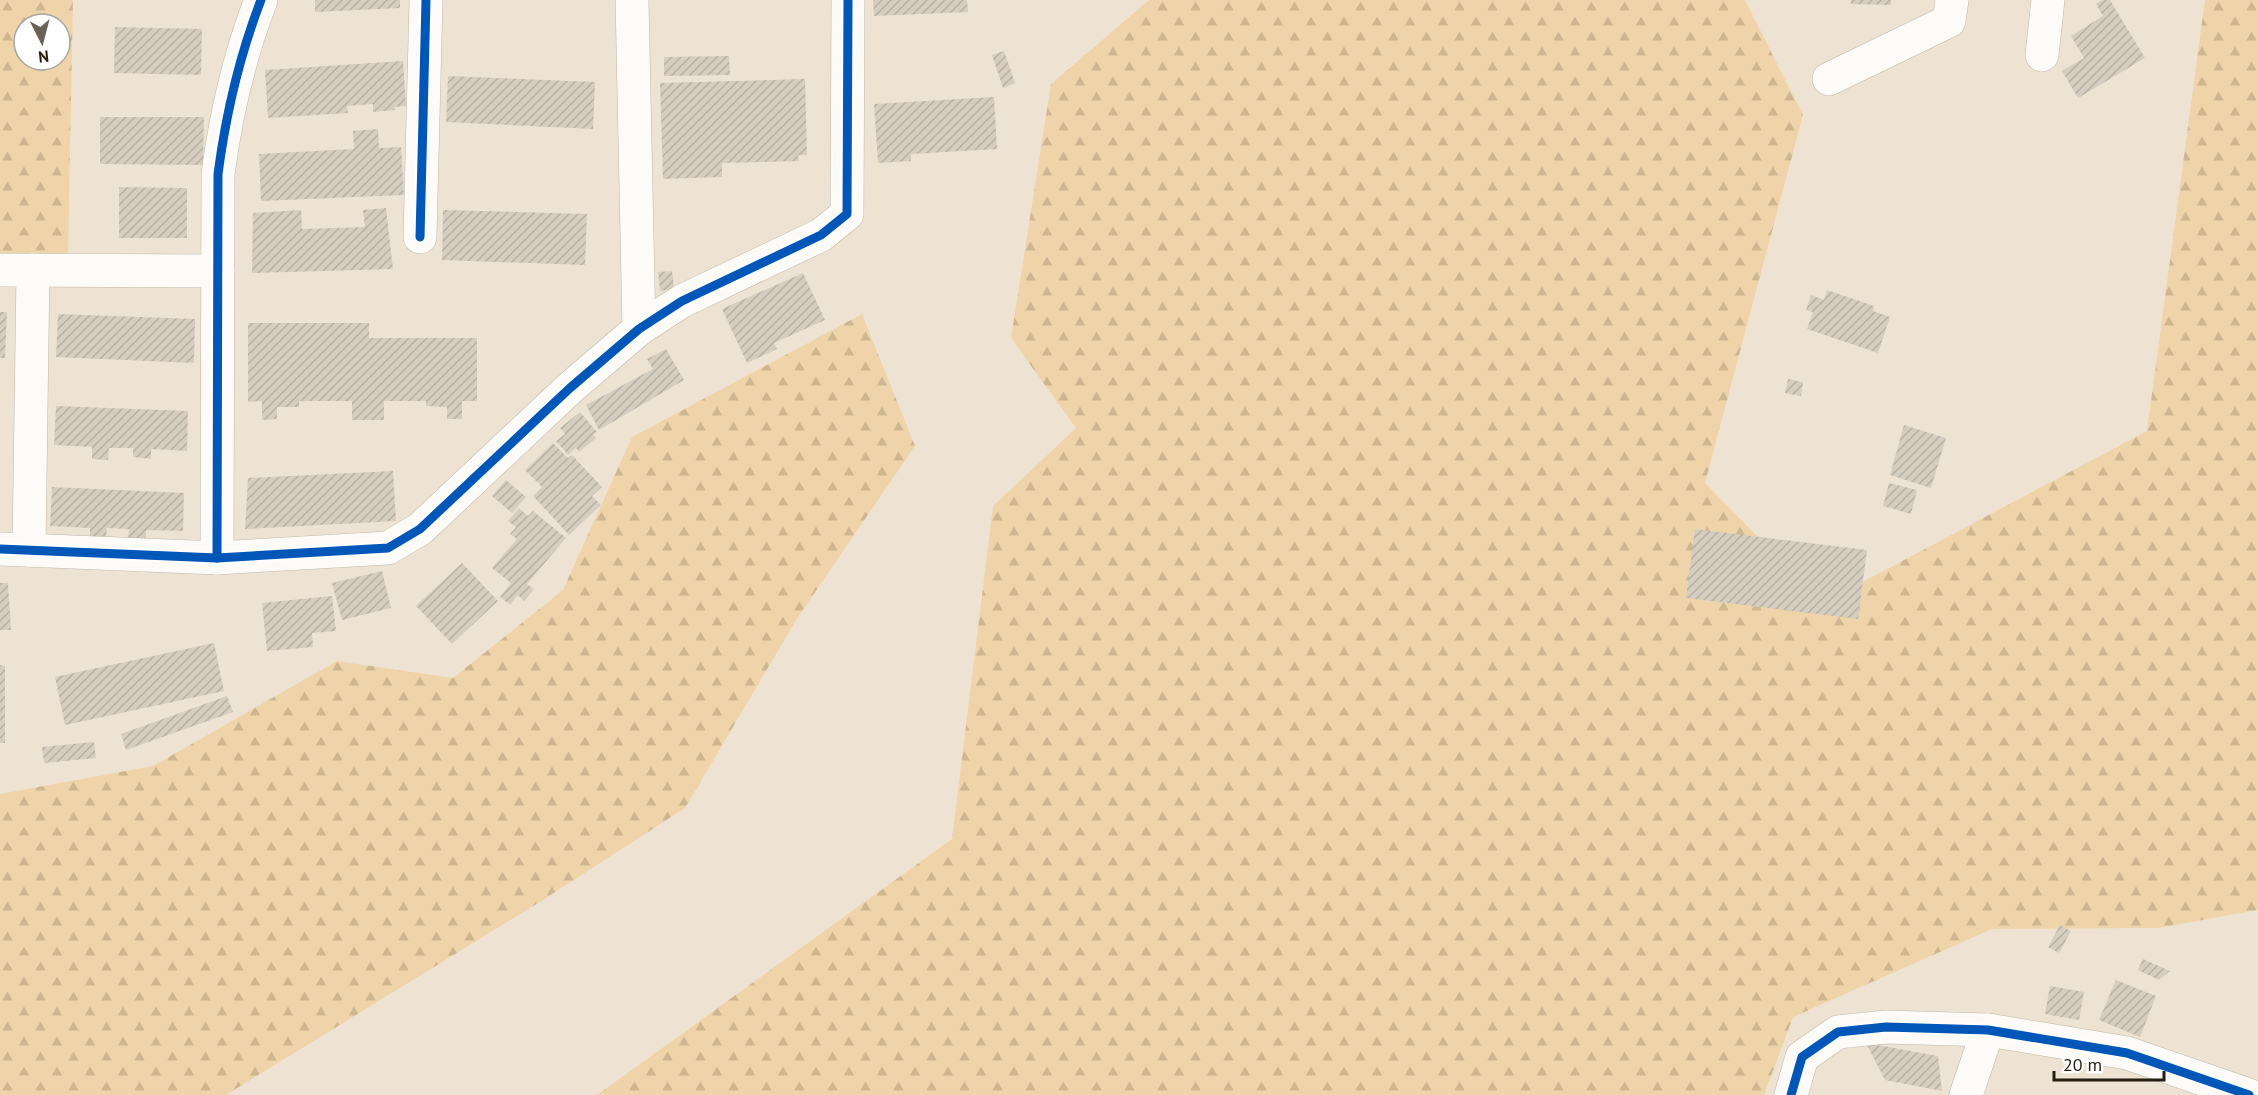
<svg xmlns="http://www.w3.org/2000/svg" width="2258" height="1095" viewBox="0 0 2258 1095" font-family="'PT Sans',sans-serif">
<defs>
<pattern id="forest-firs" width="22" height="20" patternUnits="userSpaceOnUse" patternTransform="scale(1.5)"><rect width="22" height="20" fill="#f0d4a9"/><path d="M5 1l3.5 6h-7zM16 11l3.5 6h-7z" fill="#ceb690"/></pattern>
<pattern id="building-hatch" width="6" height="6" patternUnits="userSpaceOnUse" patternTransform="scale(1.5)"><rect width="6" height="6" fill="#d5cdc0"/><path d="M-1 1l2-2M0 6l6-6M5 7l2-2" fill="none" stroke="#b7b0a4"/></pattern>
</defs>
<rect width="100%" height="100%" fill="#eee3d3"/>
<!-- forest -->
<g fill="url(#forest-firs)" fill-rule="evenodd">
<path d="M0,0H73L68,253L0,255ZM24,24H60V60H24Z"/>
<path d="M1149,0H1745L1803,115L1705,483L1823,603L2147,431L2205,0H2258V910L2158,928L1992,929L1793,1017L1764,1095H597L952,839L993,506L1076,428L1011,338L1051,84Z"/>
<path d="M862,314L915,446L798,617L685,808L543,900L226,1095H0V794L153,766L337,661L453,678L563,590L632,437Z"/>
</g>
<!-- building -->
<g fill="url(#building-hatch)">
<path d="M315,0H400V8L315,12Z"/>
<path d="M873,0H967L968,12L874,16Z"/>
<path d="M1851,0H1891V5L1851,4Z"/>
<path d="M2102,0H2110L2145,58L2078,98L2062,71L2084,58L2071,36L2103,16L2096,4Z"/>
<path d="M115,27L202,29L201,75L114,73Z"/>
<path d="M1004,51L1015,83L1003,88L992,55Z"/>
<path d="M729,56L730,75L664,76V57Z"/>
<path d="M403,61L406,106L394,107L395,110L373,112V104L347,106L348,113L268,118L265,70Z"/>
<path d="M448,76L595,82L593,129L446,122Z"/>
<path d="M805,79L807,155H798L799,161L722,163V177L663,179L660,83Z"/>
<path d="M994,97L997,149L911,154V161L878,163L874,104Z"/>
<path d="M100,117H204L203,165L100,164Z"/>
<path d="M378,129L379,148L401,147L404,195L261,201L259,154L354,149L353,131Z"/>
<path d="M119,187L187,188V238H119Z"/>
<path d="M386,208L393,269L252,273L253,213L301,210L302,229L365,227L363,210Z"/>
<path d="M443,210L587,214L585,265L442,260Z"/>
<path d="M672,271L674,289L660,291L658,272Z"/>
<path d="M803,273L825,320L774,343L777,349L747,363L722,309Z"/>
<path d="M1827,290L1874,306L1873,311L1890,317L1878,353L1807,329L1813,312L1806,310L1811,295L1824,300Z"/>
<path d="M0,312H7L5,358H0Z"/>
<path d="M58,314L195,319L194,363L56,357Z"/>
<path d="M248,323H369V338H477V401H462V419H447V407L426,406V401H384V420H352V401H299V407H277V419L262,420V401L248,402Z"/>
<path d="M666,349L684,380L599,430L586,405L653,369L647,359Z"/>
<path d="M1788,379L1803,382L1801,396L1785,393Z"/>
<path d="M56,406L188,411L187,451L151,449V459L133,457V448H109L108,460L92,459V447L54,445Z"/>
<path d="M580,412L597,432L593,434L596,438L579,452L576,448L568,455L556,441L565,434L560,428Z"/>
<path d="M1904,425L1946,438L1931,488L1890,475Z"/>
<path d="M553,443L568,458L572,455L602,487L592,496L601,505L569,535L533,496L542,487L525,470Z"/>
<path d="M393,471L396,521L245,529L248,478Z"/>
<path d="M506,480L526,497L512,513L492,496Z"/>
<path d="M1889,483L1917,490L1911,514L1883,506Z"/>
<path d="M52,487L184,493L183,531L146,530V540H128L129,529L107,528L106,537L90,536V528L50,526Z"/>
<path d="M519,508L528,516L533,511L566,538L527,584L534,589L524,601L518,595L510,605L500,597L511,583L492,568L517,539L510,534L516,527L508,521Z"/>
<path d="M1695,529L1867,550L1858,619L1686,598Z"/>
<path d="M462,563L498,601L452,644L416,606Z"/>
<path d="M382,571L391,608L342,620L332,583Z"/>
<path d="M0,583H8L11,630H0Z"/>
<path d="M332,596L336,631L312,633L313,647L267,651L262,603Z"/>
<path d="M214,643L224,691L65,725L55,677Z"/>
<path d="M0,665L5,666V743H0Z"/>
<path d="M227,696L233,712L126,750L121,734Z"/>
<path d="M94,742L96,758L44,763L42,747Z"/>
<path d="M2060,925L2071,931L2059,953L2048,947Z"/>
<path d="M2143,959L2170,971L2159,980L2138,970Z"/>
<path d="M2116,980L2156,996L2140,1037L2099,1020Z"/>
<path d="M2050,986L2084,992L2079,1020L2045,1014Z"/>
<path d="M1866,1043L1938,1056L1942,1091L1885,1080Z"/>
</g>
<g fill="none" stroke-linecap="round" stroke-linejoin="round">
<defs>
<g id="minor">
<path d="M632,0L639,329"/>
<path d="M2042,55L2048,0"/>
<path d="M1829,79L1949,21L1952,0"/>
<path d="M420,237L426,0"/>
<path d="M0,270L218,271"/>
<path d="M0,549L217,558L388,548L420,529L570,388L639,329L682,301L821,235L847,214L848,0"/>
<path d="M29,550L33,270"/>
<path d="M217,558L218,174C226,113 239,57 261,0"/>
<path d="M1791,1095L1802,1057L1838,1032L1886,1027L1988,1030L2127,1053L2249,1095"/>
<path d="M1966,1095L1988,1030"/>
</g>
</defs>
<!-- minor casing -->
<use href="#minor" stroke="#bfb7aa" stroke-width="34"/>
<!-- minor -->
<use href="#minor" stroke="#fcfbf8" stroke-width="33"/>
<defs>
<g id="cycleway">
<path d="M420,237L426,0"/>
<path d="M0,549L217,558L388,548L420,529L570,388L639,329L682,301L821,235L847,214L848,0"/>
<path d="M217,558L218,174C226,113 239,57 261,0"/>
<path d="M1791,1095L1802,1057L1838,1032L1886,1027L1988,1030L2127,1053L2249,1095"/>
</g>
</defs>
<!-- cycleway casing -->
<use href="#cycleway" stroke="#fff" stroke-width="13"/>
<!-- cycleway -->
<use href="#cycleway" stroke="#0057b8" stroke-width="9"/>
</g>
<!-- north arrow -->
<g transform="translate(42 42) rotate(174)"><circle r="28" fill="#ffffff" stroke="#a7a5a0" stroke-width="1.5"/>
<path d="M0-4.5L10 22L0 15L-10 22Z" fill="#6b6256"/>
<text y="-9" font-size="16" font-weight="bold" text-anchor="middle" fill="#241d12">N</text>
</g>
<!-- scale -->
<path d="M2054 1071v9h110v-9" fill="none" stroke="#241d12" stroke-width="3"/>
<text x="2063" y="1071" font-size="18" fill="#241d12" stroke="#ffffff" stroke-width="4.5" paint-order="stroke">20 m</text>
</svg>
